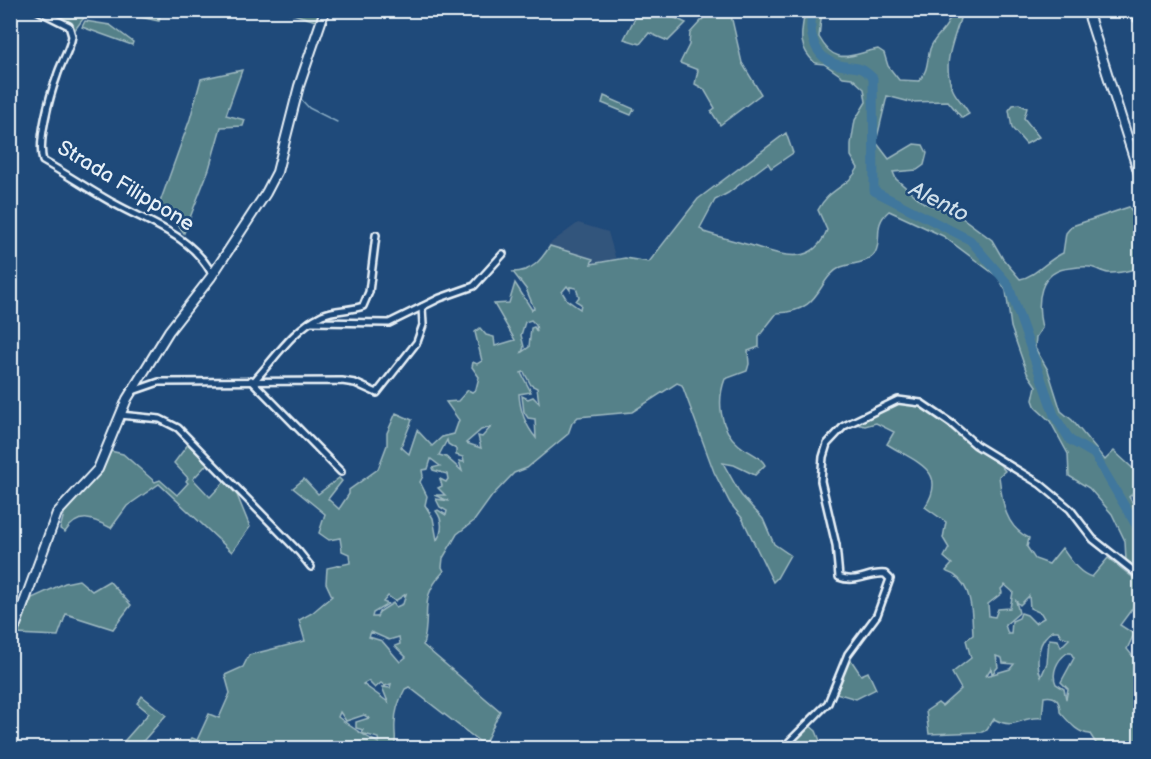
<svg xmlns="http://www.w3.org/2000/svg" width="1151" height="759" viewBox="0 0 1151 759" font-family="'Balsamiq Sans',sans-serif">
<rect width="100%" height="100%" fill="#1f4a7a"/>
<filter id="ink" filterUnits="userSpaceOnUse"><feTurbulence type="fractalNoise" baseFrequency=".0167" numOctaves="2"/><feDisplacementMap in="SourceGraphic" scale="12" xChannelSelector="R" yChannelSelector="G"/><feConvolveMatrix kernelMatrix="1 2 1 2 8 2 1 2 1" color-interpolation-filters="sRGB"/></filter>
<g filter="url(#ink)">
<!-- built -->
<path fill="#33547c" d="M578,223L608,232L616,260L591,264L592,259L548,245Z"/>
<!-- green -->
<g fill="#558189" stroke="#9eb9c0" stroke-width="1.5" fill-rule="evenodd">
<path d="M40,11H89L74,31Z"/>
<path d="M113,11H161L159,21Z"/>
<path d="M284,11H323L319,22Z"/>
<path d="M635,11H660L686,23L668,41L649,33L640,44L624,39L638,12Z"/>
<path d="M710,11H730L742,63L761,94L720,125L711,111L715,108L704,89L695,84L698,70L680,63L689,45L690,33Z"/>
<path d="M805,11H822L819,37C836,68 851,54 878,49L884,53L888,66L899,80L919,81C928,72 927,60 930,49C936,32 947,33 952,11H962C956,38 940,62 953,90C957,99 966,106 969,114L962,118L948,101L910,102L887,96L876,142L889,159L914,144L923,145L927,153L924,165L917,170L893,172L896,179L924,203L957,214L992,240L1003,259L1020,279C1036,276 1047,260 1063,253L1066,233L1072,226L1129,207L1140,222V268C1130,270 1119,274 1108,273C1102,272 1096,268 1090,267C1084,266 1077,267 1071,268C1038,270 1036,302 1042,328L1036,337L1035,348L1048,370L1061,411L1072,420L1105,460L1114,451L1140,475V487L1129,497L1140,515V573L1126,561L1125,541L1112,514L1089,488L1069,476L1068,454L1050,421L1036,408L1033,400L1036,386L1027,373L1011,327L1006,291L998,277L943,236L889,211C872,225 883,239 875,253C868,264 851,263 841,267C816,279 823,312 777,313L759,336V347L748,351L749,364L747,371L725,379C717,400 719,429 739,445C747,452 760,455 765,465L755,475L734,465L723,463L741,495L763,519L774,544L790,555L777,578L773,582L742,518L730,503L714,472L682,385L677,383L632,412L578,417L572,423L568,434L527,468L514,473L492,496L474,521L457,534L443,558L442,567L444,571C417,600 432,612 423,645L500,711L484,745L409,687L405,689C399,700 395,711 395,723C394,733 397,739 394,748H352L344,744L349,748H183L192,738L197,740L209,714L219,718L230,693L225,675L243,667L249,655L305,641L299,620L312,613L332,596L326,583L327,568L350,563L349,554L342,551L340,538L329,540L319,533L325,514L293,488L304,479L318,494L339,478L342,481L328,499L339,509L349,494V490L378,469L387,445V433L396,413L412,420L401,447L409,454L417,430L432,446L442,437L454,434L459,420L446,402L458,401L468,390L472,392L476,389L479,377L472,367L473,362L477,364L482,361L475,332L480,328L486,335L494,337L495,346L515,340L494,304L509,303L515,283L532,310L534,308L526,289L513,272C532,272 541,260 550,246L593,259L591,264L625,258L649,262L698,199L786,133L793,153L771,168L768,163L728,193L715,200L700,228L704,232C719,237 735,241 750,245C779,254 812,269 827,230L818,210C829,188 849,187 858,168L851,156V144L855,120L866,102L864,89L852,78L843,77L824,64L815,63C796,45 802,31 805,11ZM567,286L570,290V287L576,288L579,297L576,301L581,304L580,309L567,300L562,292ZM531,320L536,325L537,332L534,327L531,328L529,347L522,352L524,347L521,335L525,322ZM524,372L531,385L537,388L539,403L533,397L528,399L522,396L524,412L528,418L535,419L536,438C526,426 520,411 519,394L531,392L521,373ZM491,427L482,437L478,436L481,448L466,443L481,430ZM447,440L448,444L456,449V455L463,457L464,462L459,461L462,471L446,457L439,455ZM431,459L440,466L432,468L433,470L447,474L448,479L446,482L440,479L442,486L438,488L445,495H434L449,501L436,499L440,507L447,511L446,515L438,510L436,511C443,520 443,531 437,540L433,518L425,505L427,496L420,482L423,476L422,470L428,469ZM406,594L403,604L396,607L393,603L379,612L377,617H372L373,613L388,604L383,602L388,596L395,601ZM371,632L389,640L399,637L400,644L395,646L406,657L400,662L382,641L369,637ZM368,681L375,688L381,683L385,686L391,684L390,688L382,687L388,702L363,684ZM340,712L346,721L364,715L369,718L356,722V728L363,730L361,733L378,738L379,743C363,736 351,727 338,717Z"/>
<path d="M85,21L110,25L133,42L132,45L82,27Z"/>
<path d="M242,70L226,115L245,120L243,126L221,127L209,169L184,233L169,213L159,205L190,119L201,79Z"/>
<path d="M604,96L634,109L631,115L602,103Z"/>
<path d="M1019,104L1027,108L1024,118L1039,137L1026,144L1012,128L1009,110L1013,105Z"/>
<path d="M906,402C931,409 945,425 965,441C976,450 989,457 1000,465L1005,471L999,476C1002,499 1004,527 1029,538L1027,547L1035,559L1049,564L1062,548C1071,560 1078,573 1092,577L1108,558L1140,583V598L1120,625L1134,634L1127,649L1135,659L1140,655V748H1099L1090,734C1077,733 1069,722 1060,712C1060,701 1056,695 1044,697L1042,718C1020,716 1015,731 994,719L987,730L982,732L929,734L926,711L938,703L942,706L961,689L952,673L971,658L966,640L973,635C972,616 973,587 954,575C951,573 948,573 946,571L952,564L944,557L949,548L943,538L946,522L925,507C949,470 915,462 887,444L894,432L876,423L865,426L856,424L897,403ZM1005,585L1013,592L1010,608L998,609L995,617L989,616L988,604L1002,593L1001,589ZM1029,596L1030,608L1041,613L1044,618L1035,623L1027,615L1021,613L1019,618L1012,621L1011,634H1008L1005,625L1019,613L1016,601L1020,605ZM1053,631H1058L1061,636L1069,639L1061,647L1058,640L1049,639L1047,663L1041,677C1035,663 1038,638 1053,631ZM1067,653H1071L1074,658L1061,682L1068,689L1066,699L1064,689L1056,684C1051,673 1057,660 1067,653ZM996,656L1002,658L1003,663L1014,664L1010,669L986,676L991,668L992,674L998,667Z"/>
<path d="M189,443L208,463L193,479L210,497L225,481L237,495L250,527L232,552L159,484L127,506L111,528C92,518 78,512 65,532L60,529L65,510L93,481L106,450L123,454L155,482L160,480L177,495L188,483L186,481L188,478L174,463Z"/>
<path d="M79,580L92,591L109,581L131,605L113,629L66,614L58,636L16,634L32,598L65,583Z"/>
<path d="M849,657L861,675L868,672L876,689L856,699L836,693Z"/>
<path d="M142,696L166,715L137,748H118L149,713L137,703Z"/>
<path d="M809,725L816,731L823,748H785Z"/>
</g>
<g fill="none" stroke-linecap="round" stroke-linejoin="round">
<!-- stream -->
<path stroke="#84a8c1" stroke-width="1.5" d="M300,98L309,108L337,122"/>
<!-- river -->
<path stroke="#41779d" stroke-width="9" d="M813,10C807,32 814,59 839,65C857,69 859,64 873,78L874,191L970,240L1008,284L1054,415L1070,440L1094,454L1140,532"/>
<defs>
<g id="street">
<path d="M37,10L69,26L72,36C70,50 61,62 57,76C50,95 37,142 43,161C68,175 91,191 115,204C151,224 192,236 212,274"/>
<path d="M310,322L389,323L440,298L474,286L503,254"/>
<path d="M251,380L341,472"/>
<path d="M255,380C276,357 293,329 322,315C335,309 350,311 363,306L369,292L376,235"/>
<path d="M133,391L159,382L342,381L355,383L377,393L417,342L423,325L422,307"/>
<path d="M120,415L160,419L178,428L299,552L311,567"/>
<path d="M783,748L828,703L848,654L877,615L890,579L885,574C868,572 857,584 839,577L836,545L821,481L823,457L827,444L844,426L898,400L921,403L952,424L976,445L1040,484L1070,509L1093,539L1140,576"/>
</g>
<g id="secondary">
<path d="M1087,10L1140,177"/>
<path d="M10,641L57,513L98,469L127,399L169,331L211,277L266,193L277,172L299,86L325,10"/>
</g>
<path id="highway" d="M1132,10L1140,19"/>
</defs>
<!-- street casing -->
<use href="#street" stroke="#e8f1f8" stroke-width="10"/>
<!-- secondary casing -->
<use href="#secondary" stroke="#e8f1f8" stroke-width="12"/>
<!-- highway casing -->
<use href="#highway" stroke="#e8f1f8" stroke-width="14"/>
<!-- street -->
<use href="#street" stroke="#1f4a7a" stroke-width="5"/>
<!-- secondary -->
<use href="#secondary" stroke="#1f4a7a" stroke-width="8"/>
<!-- highway -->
<use href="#highway" stroke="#6c7d8b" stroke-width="9"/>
</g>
</g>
<g text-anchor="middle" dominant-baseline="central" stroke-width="5" stroke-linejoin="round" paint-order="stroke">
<!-- street labels -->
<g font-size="21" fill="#e8f1f8" stroke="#1f4a7a">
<text transform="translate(126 186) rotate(31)">Strada Filippone</text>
</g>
<!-- water labels -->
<g font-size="22" font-style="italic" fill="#cfdfea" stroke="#1f4a7a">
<text transform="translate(939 202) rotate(27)">Alento</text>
</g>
</g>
<!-- margin -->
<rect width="1151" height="759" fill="none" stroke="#1f4a7a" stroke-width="36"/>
<rect x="18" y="18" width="1115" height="723" fill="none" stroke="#e8f1f8" stroke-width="2" filter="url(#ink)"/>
</svg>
